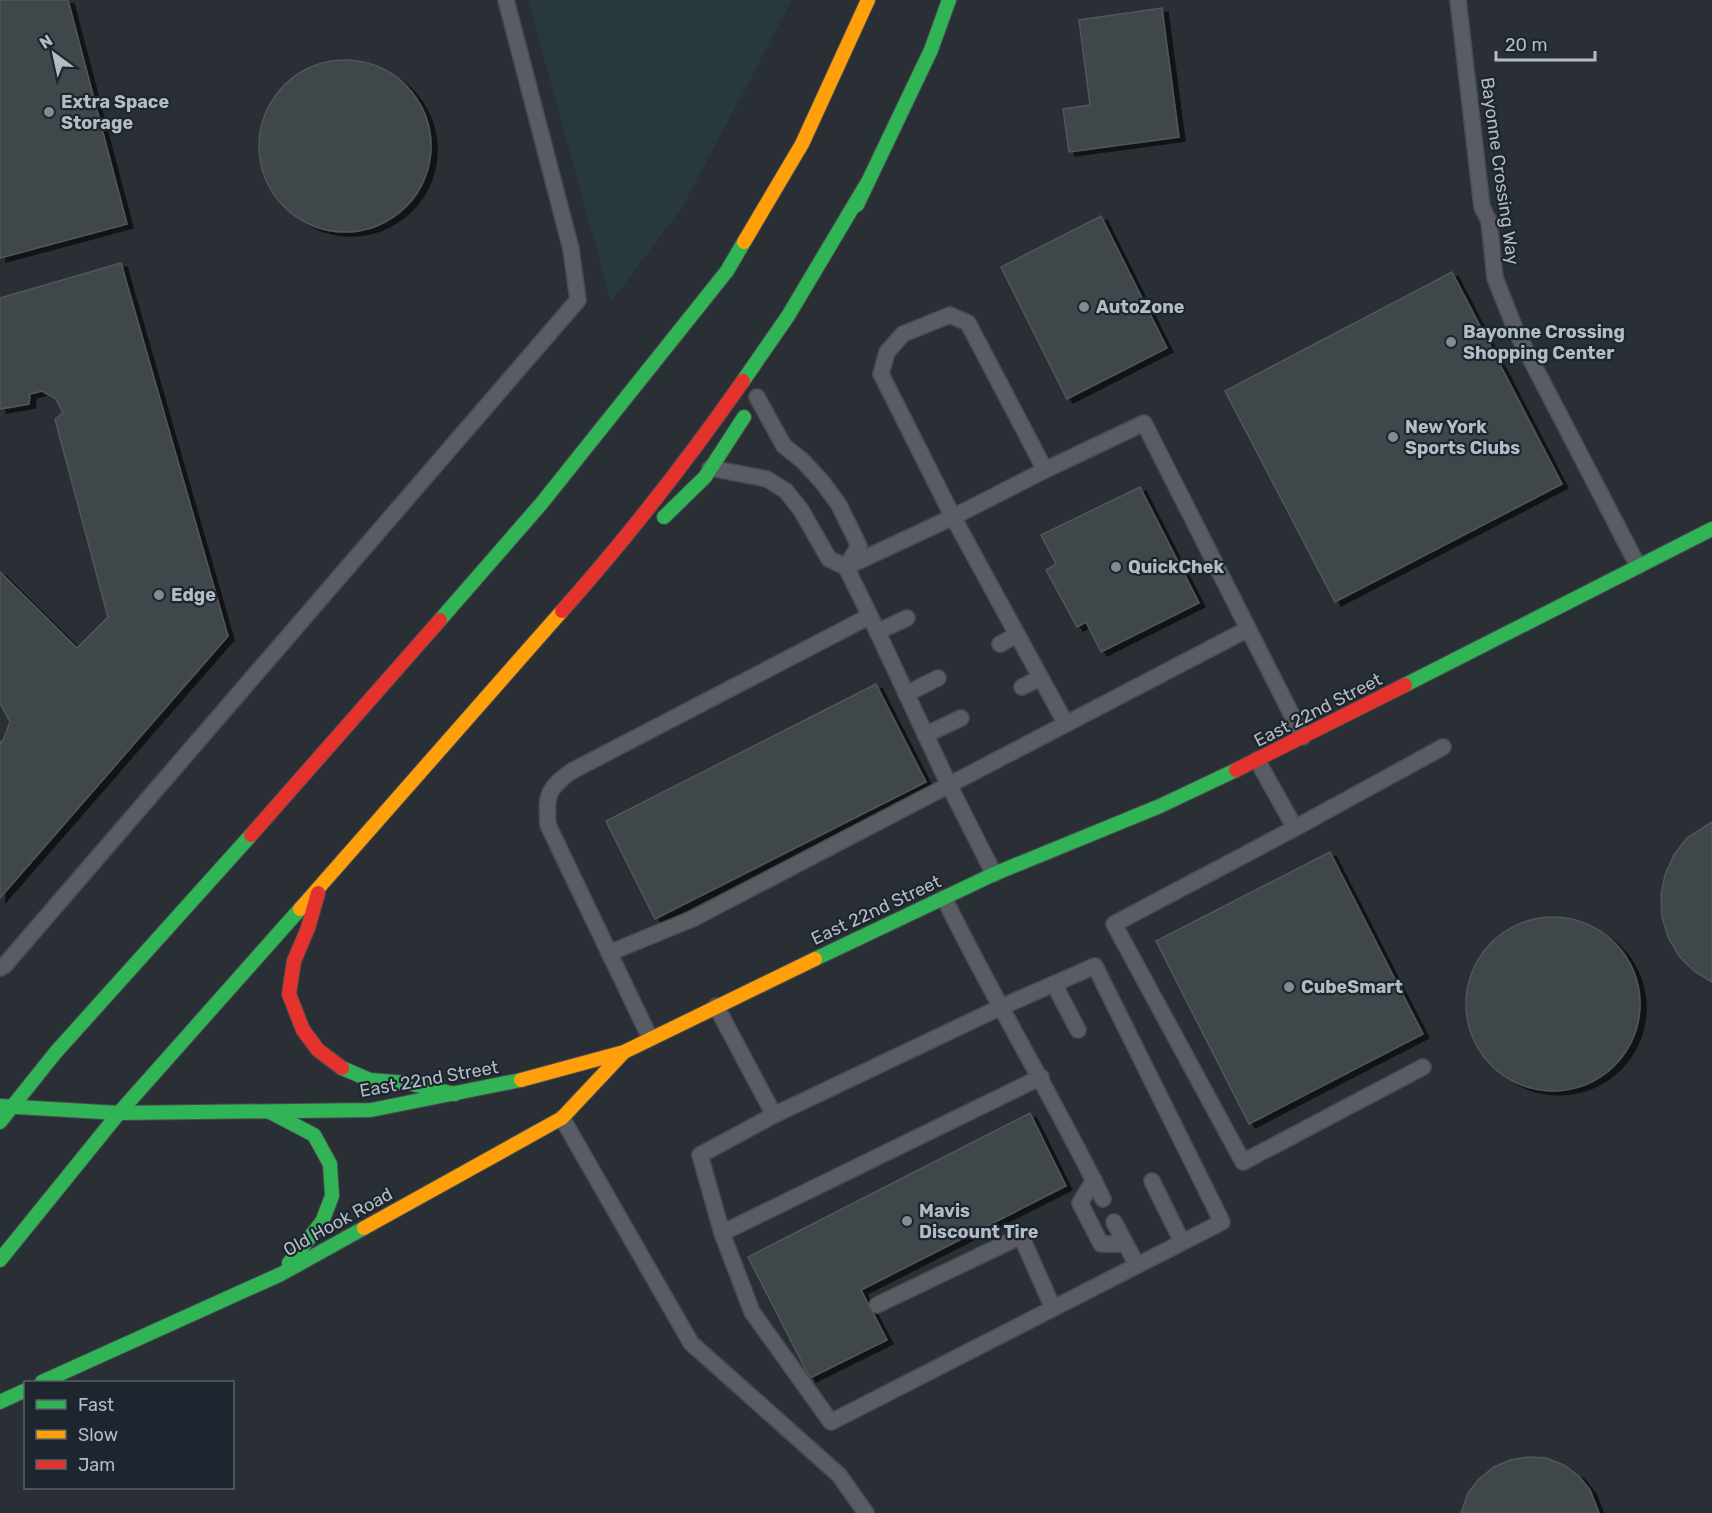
<svg xmlns="http://www.w3.org/2000/svg" width="1712" height="1513" viewBox="0 0 1712 1513" font-family="Rubik,sans-serif">
<defs>
<filter id="shadow"><feDropShadow dx="6" dy="4" stdDeviation="0" flood-color="#0009"/></filter>
</defs>
<rect width="100%" height="100%" fill="#2a2f35"/>
<!-- green -->
<path fill="#27393a" d="M528,0H792L683,206L611,302Z"/>
<!-- building -->
<g fill="#41464b" stroke="#51565c" stroke-width="1.5" filter="url(#shadow)">
<path d="M0,0H68L127,224L0,258Z"/>
<path d="M1162,8L1179,137L1069,152L1063,109L1090,105L1079,20Z"/>
<circle cx="345" cy="146" r="86"/>
<path d="M1101,216L1167,348L1067,399L1001,267Z"/>
<path d="M121,263L228,636L0,898V741L2,743L10,722L0,703V572L77,648L108,617L55,419L63,413L56,399L42,391L30,394L29,404L0,409V298Z"/>
<path d="M1452,272L1562,484L1335,602L1225,391Z"/>
<path d="M1140,487L1199,603L1101,652L1086,622L1077,627L1046,570L1056,564L1041,535Z"/>
<path d="M876,684L926,782L655,919L606,821Z"/>
<path d="M1712,822V982L1694,971L1679,956L1668,937L1662,917L1661,895L1665,875L1674,855L1687,838Z"/>
<path d="M1330,852L1423,1034L1249,1124L1156,941Z"/>
<circle cx="1553" cy="1004" r="87"/>
<path d="M1030,1113L1066,1186L861,1290L887,1340L810,1378L748,1257Z"/>
<path d="M1528,1457L1546,1458L1564,1465L1579,1476L1590,1490L1599,1513H1461L1468,1493L1479,1479L1494,1467L1510,1460Z"/>
</g>
<g fill="none" stroke-linecap="round" stroke-linejoin="round">
<defs>
<g id="lane">
<path d="M1458,0L1482,207L1489,221L1495,278L1516,331L1638,566"/>
<path d="M710,468L767,479L786,491L801,510L829,559L846,567L859,546L839,505L823,483L803,461L784,446L757,397"/>
<path d="M1045,470L953,517L1066,724"/>
<path d="M870,616L949,785L994,874"/>
<path d="M877,632L907,618"/>
<path d="M1000,644L1017,635"/>
<path d="M1022,687L1040,678"/>
<path d="M906,694L938,678"/>
<path d="M925,735L961,718"/>
<path d="M1257,760L1295,828"/>
<path d="M944,898C994,1000 1053,1097 1103,1199"/>
<path d="M609,953L692,919L1248,629"/>
<path d="M0,968L4,966L578,300L571,249L506,0"/>
<path d="M1054,984L1078,1030"/>
<path d="M716,1006L774,1115L700,1155L722,1233L752,1312L831,1422L1222,1222L1095,966L1001,1007L774,1115"/>
<path d="M650,1038L548,825C546,795 547,789 572,771L870,616L846,567L953,517L881,374L887,352L903,334L950,315L968,323L1045,470L1144,423L1303,737"/>
<path d="M1423,1067L1243,1162L1114,924L1295,828L1443,747"/>
<path d="M562,1118L691,1343L839,1475L866,1513"/>
<path d="M1094,1180L1080,1203L1101,1244H1126"/>
<path d="M1152,1181L1182,1242"/>
<path d="M1114,1222L1137,1265"/>
<path d="M722,1233L1041,1077"/>
<path d="M877,1305L1021,1236L1053,1308"/>
</g>
<g id="fast">
<path d="M857,205L931,50L949,0"/>
<path d="M743,381L788,316L866,185"/>
<path d="M664,517L705,477L744,417"/>
<path d="M440,620L541,504L727,271L744,242"/>
<path d="M1405,685L1712,529"/>
<path d="M815,959L994,874L1160,806L1236,770"/>
<path d="M342,1068L370,1080L408,1083L455,1094"/>
<path d="M0,1106L119,1113L371,1110L521,1080"/>
<path d="M270,1112L314,1135L330,1164L332,1196L322,1222L289,1263"/>
<path d="M0,1122L56,1052L251,835"/>
<path d="M0,1260L119,1113L300,909"/>
<path d="M42,1382L281,1274L364,1228"/>
<path d="M0,1402L26,1390"/>
</g>
<g id="slow">
<path d="M744,242L802,144L868,0"/>
<path d="M300,909L562,611"/>
<path d="M521,1080L624,1052L815,959"/>
<path d="M364,1228L562,1118L623,1053"/>
</g>
<g id="jam">
<path d="M562,611C627,538 687,461 743,381"/>
<path d="M1236,770L1405,685"/>
<path d="M251,835L440,620"/>
<path d="M318,893L308,928L294,961L289,994L303,1030L318,1050L342,1068"/>
</g>
</defs>
<!-- lane casing -->
<use href="#lane" stroke="#484b4f" stroke-width="18"/>
<!-- fast casing -->
<use href="#fast" stroke="#484b4f" stroke-width="16"/>
<!-- slow casing -->
<use href="#slow" stroke="#484b4f" stroke-width="16"/>
<!-- jam casing -->
<use href="#jam" stroke="#484b4f" stroke-width="16"/>
<!-- lane -->
<use href="#lane" stroke="#595c62" stroke-width="15"/>
<!-- fast -->
<use href="#fast" stroke="#30b455" stroke-width="14"/>
<!-- slow -->
<use href="#slow" stroke="#ff9f0a" stroke-width="14"/>
<!-- jam -->
<use href="#jam" stroke="#e5322d" stroke-width="14"/>
</g>
<!-- markers -->
<g fill="#838a93" stroke="#1d252e" stroke-width="2">
<circle cx="49" cy="112" r="6"/>
<circle cx="1084" cy="307" r="6"/>
<circle cx="1451" cy="342" r="6"/>
<circle cx="1393" cy="437" r="6"/>
<circle cx="1116" cy="567" r="6"/>
<circle cx="159" cy="595" r="6"/>
<circle cx="1289" cy="987" r="6"/>
<circle cx="907" cy="1221" r="6"/>
</g>
<g text-anchor="middle" dominant-baseline="central" stroke-width="4.5" stroke-linejoin="round" paint-order="stroke">
<!-- poi labels -->
<g font-size="18" font-weight="bold" fill="#b3bbc5" stroke="#1d252e" text-anchor="start">
<text x="61" y="102">Extra Space<tspan x="61" dy="21">Storage</tspan></text>
<text x="1096" y="307">AutoZone</text>
<text x="1463" y="332">Bayonne Crossing<tspan x="1463" dy="21">Shopping Center</tspan></text>
<text x="1405" y="427">New York<tspan x="1405" dy="21">Sports Clubs</tspan></text>
<text x="1128" y="567">QuickChek</text>
<text x="171" y="595">Edge</text>
<text x="1301" y="987">CubeSmart</text>
<text x="919" y="1211">Mavis<tspan x="919" dy="21">Discount Tire</tspan></text>
</g>
<!-- street labels -->
<g font-size="18" fill="#b3bbc5" stroke="#1d252e">
<text transform="translate(1500 171) rotate(82)">Bayonne Crossing Way</text>
<text transform="translate(1318 710) rotate(-27)">East 22nd Street</text>
<text transform="translate(876 910) rotate(-25)">East 22nd Street</text>
<text transform="translate(429 1079) rotate(-10)">East 22nd Street</text>
<text transform="translate(338 1222) rotate(-29)">Old Hook Road</text>
</g>
</g>
<!-- legend -->
<rect x="24" y="1381" width="210" height="108" fill="#1d252e" stroke="#59616a" stroke-width="1.5"/>
<rect x="36" y="1400" width="30" height="9" fill="#30b455" stroke="#59616a" stroke-width="1.5"/>
<text x="78" y="1411" font-size="18" fill="#b3bbc5">Fast</text>
<rect x="36" y="1430" width="30" height="9" fill="#ff9f0a" stroke="#59616a" stroke-width="1.5"/>
<text x="78" y="1441" font-size="18" fill="#b3bbc5">Slow</text>
<rect x="36" y="1460" width="30" height="9" fill="#e5322d" stroke="#59616a" stroke-width="1.5"/>
<text x="78" y="1471" font-size="18" fill="#b3bbc5">Jam</text>
<!-- north arrow -->
<g transform="translate(54 54) rotate(327)" stroke="#1d252e" stroke-width="4.5" paint-order="stroke">
<path d="M0-4.5L10 22L0 15L-10 22Z" fill="#b3bbc5"/>
<text y="-9" font-size="16" font-weight="bold" text-anchor="middle" fill="#b3bbc5">N</text>
</g>
<!-- scale -->
<path d="M1496 51v9h99v-9" fill="none" stroke="#b3bbc5" stroke-width="3"/>
<text x="1505" y="51" font-size="18" fill="#b3bbc5" stroke="#1d252e" stroke-width="4.5" paint-order="stroke">20 m</text>
</svg>
